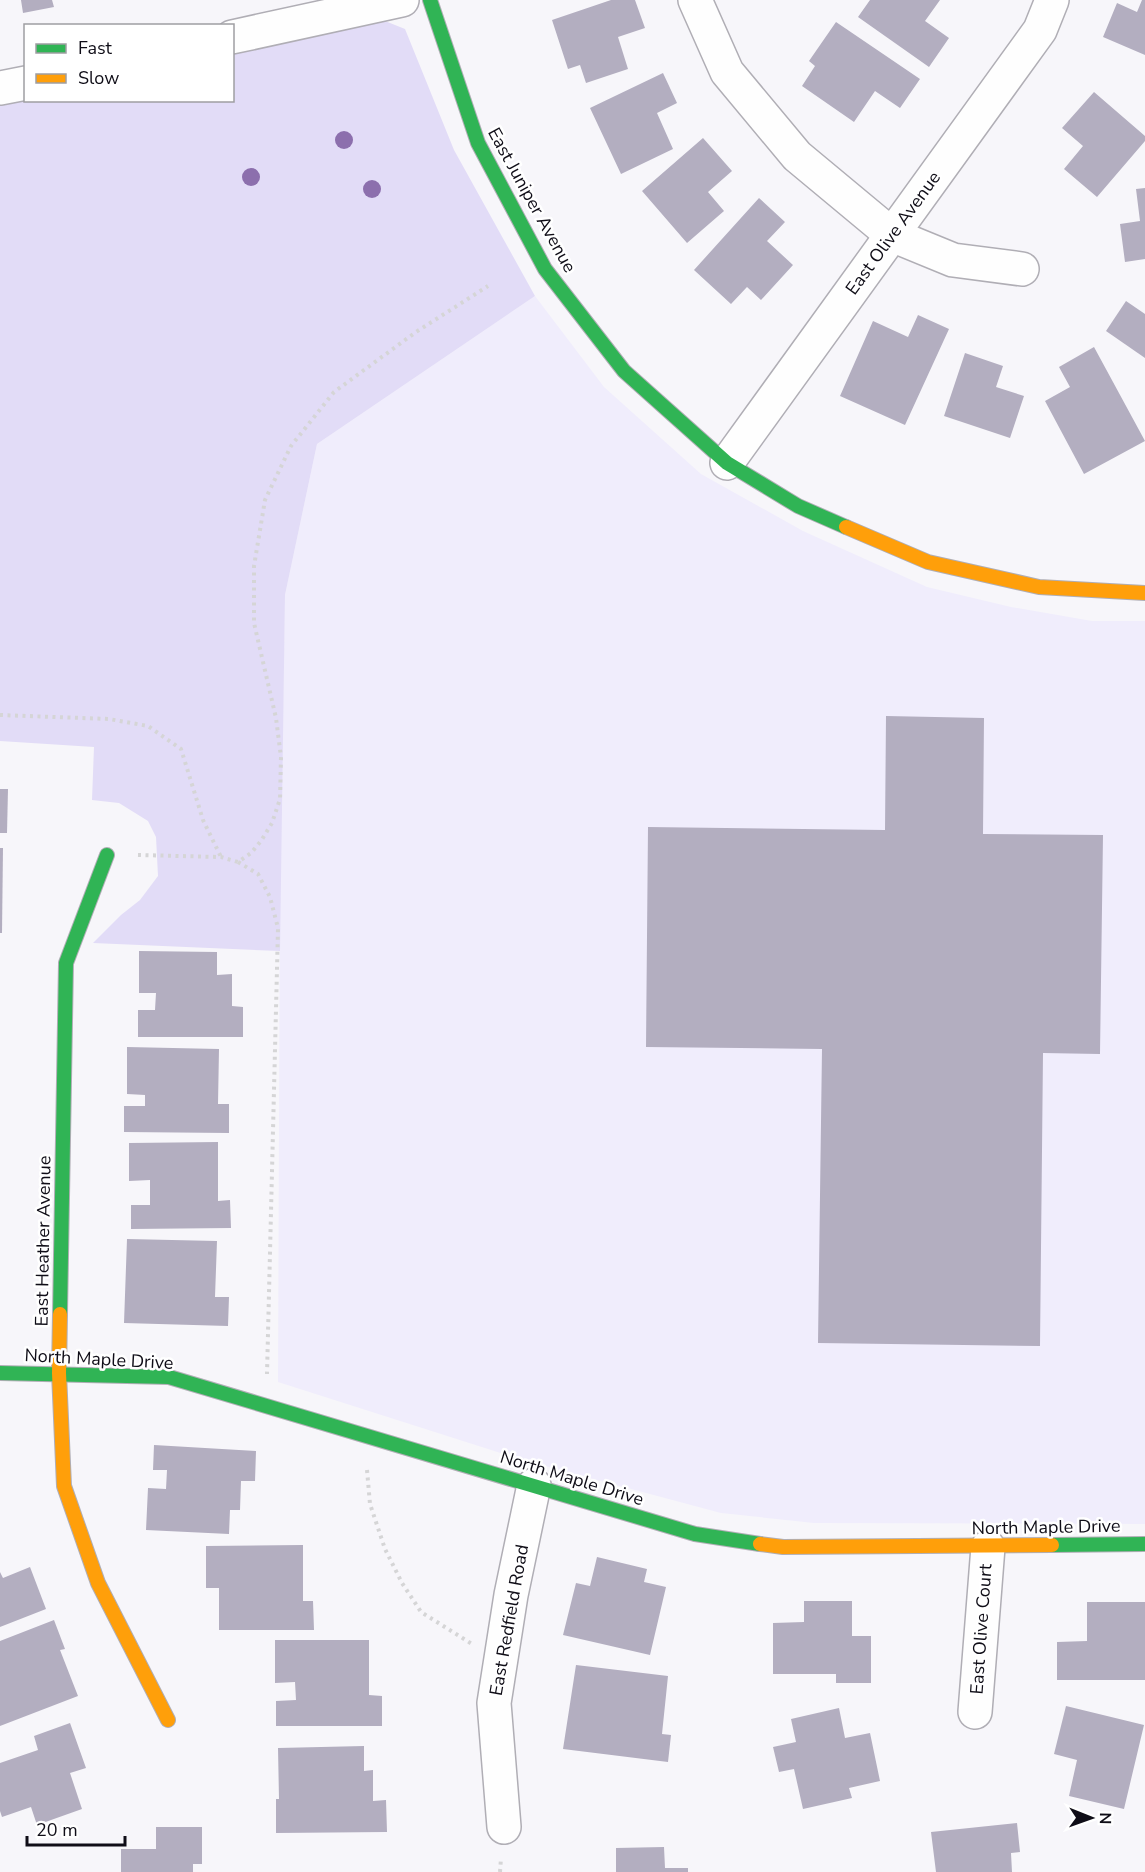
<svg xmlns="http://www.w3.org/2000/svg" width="1145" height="1872" viewBox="0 0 1145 1872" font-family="'Nunito Sans',sans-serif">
<rect width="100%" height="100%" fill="#f7f6fa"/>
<!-- built -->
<path fill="#f0edfc" d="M535,296L604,387L701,474L803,531L927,587L1011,607L1092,621H1145V1524L814,1523L721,1513L519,1459L278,1382L280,876L285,595L317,444Z"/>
<!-- green -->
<path fill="#e2dcf7" d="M385,21L405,29L454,150L535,296L317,444L285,595L280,951L93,943L121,915L140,900L158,876L156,837L148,821L119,803L92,800L94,747L0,741V105L25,97L26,100H232L233,51L355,23Z"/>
<!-- building -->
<g fill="#b3aec0">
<path d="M21,0H52L54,7L23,13Z"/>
<path d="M611,0H635L645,28L618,37L628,69L586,83L580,65L568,69L552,20Z"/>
<path d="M870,0H940L925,21L949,38L929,67L858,17Z"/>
<path d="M1142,0H1145V55L1103,37L1117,3L1137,12Z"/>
<path d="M836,22L920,79L900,108L875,91L854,122L802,86L815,66L809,61Z"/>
<path d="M663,73L677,103L657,113L673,149L621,174L590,108Z"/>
<path d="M1094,92L1145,136V141L1097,197L1064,169L1083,146L1062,128Z"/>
<path d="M703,138L732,171L708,192L724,211L687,243L642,191Z"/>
<path d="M1145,188V259L1125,262L1120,224L1140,221L1136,189Z"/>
<path d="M759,198L785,222L767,241L793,265L761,300L747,287L731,304L694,270Z"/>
<path d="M1126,301L1145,314V358L1106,331Z"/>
<path d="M918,315L949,329L905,425L840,396L873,321L908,337Z"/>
<path d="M1094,347L1145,441L1084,474L1045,401L1070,387L1059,367Z"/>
<path d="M965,353L1003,366L996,387L1024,396L1010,438L944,416Z"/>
<path d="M886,716L984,718L983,834L1103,835L1100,1054L1043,1053L1040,1346L818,1343L822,1049L646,1047L648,827L885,830Z"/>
<path d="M0,789H8L7,833H0Z"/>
<path d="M0,848H3L2,933H0Z"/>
<path d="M139,951L217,952V975L232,974V1006L243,1007V1037H138V1010H155L156,993H139Z"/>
<path d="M127,1047L219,1049L218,1104H229V1133L124,1132V1106H145V1095L127,1094Z"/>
<path d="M218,1142V1201L230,1200L231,1228L131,1229V1205H150V1180L129,1181V1143Z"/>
<path d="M127,1239L217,1241L215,1297H229L228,1326L124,1323Z"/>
<path d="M154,1445L256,1451L255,1481H241L240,1510H230L229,1534L146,1530L148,1488L166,1489L167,1470H153Z"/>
<path d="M303,1545V1601H313L314,1630H219V1588H206V1546Z"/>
<path d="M597,1557L647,1569L644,1582L666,1587L650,1655L563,1635L576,1583L590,1586Z"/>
<path d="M30,1567L46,1609L0,1627V1572L3,1578Z"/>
<path d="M804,1601H852V1636H871V1683H836V1674H773V1623L804,1622Z"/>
<path d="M1087,1602H1145V1680H1057V1642L1087,1641Z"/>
<path d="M54,1620L65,1649L60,1650L78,1696L0,1726V1641Z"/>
<path d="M275,1640H369V1695L382,1696V1726H276V1701L296,1700L295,1682L275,1683Z"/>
<path d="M576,1665L668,1676L662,1734L671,1735L668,1762L563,1749Z"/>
<path d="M1066,1706L1144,1725L1124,1809L1069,1796L1077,1760L1054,1754Z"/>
<path d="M839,1708L845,1738L870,1733L880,1781L849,1788L852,1798L803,1809L794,1769L779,1772L773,1747L796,1742L791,1719Z"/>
<path d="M70,1723L86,1768L70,1773L82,1809L37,1825L31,1807L2,1817L0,1811V1763L38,1750L34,1736Z"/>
<path d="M364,1746V1771L373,1770V1801L386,1800L387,1832L276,1833V1799H279L278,1748Z"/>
<path d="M1017,1823L1020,1852L1011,1853L1012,1872H936L931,1832Z"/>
<path d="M156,1827H202V1864H193V1872H121V1849H156Z"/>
<path d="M664,1847L665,1868H688V1872H616V1848Z"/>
</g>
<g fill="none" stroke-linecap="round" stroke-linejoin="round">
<defs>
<g id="street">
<path d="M695,0L727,72L797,156L892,235L953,260L1022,269"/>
<path d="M232,37L402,0"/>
<path d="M0,88L26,83"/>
<path d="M727,463L1040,30L1052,0"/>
<path d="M975,1712L988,1547"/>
<path d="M504,1827L494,1703L511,1595L534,1485"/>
</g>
<g id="fast">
<path d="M430,0L478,143L545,269L624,371L727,463L798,506L846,527"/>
<path d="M60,1314L66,963L107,855"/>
<path d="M0,1373L169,1377L695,1534L760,1544"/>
<path d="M1052,1545L1145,1544"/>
</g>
<g id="slow">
<path d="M846,527L928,562L1039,587L1145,593"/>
<path d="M60,1314L59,1373L64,1486L98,1583L168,1720"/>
<path d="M760,1544L783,1547L1052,1545"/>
</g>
</defs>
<!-- street casing -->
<use href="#street" stroke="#b0aeb5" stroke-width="36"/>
<!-- fast casing -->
<use href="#fast" stroke="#b0aeb5" stroke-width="16"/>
<!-- slow casing -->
<use href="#slow" stroke="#b0aeb5" stroke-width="16"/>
<!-- path -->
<g stroke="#d5d5d6" stroke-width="4" stroke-dasharray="3 4.5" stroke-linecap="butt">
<path d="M0,715L109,719L148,726L181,749L203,820L221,857"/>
<path d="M138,855L221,857L238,862L251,853L261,841L272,823L280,799L281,757L276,718L254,623V566L265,500L291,446L334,392L416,332L488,286"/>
<path d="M238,862L258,874L270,897L278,928L267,1374"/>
<path d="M367,1470L370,1504L385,1549L402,1583L421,1612L472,1644"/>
<path d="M500,1872L501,1858"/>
</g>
<!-- street -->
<use href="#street" stroke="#fefefe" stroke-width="33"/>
<!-- fast -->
<use href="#fast" stroke="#30b455" stroke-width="14"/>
<!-- slow -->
<use href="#slow" stroke="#ff9f0a" stroke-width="14"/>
</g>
<!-- trees -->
<g fill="#8c6fad">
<circle cx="344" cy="140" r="9"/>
<circle cx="251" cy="177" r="9"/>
<circle cx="372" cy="189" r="9"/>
</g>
<g text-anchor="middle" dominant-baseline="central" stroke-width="5" stroke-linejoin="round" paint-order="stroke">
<!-- street labels -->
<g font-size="18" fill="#0f0d17" stroke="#fff">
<text transform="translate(532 200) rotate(61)">East Juniper Avenue</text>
<text transform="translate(893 233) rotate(-54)">East Olive Avenue</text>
<text transform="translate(43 1241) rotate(-89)">East Heather Avenue</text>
<text transform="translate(99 1359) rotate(3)">North Maple Drive</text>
<text transform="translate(572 1478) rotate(17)">North Maple Drive</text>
<text transform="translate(1046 1527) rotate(-1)">North Maple Drive</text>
<text transform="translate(509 1620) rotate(-80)">East Redfield Road</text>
<text transform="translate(981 1629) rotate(-86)">East Olive Court</text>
</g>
</g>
<!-- legend -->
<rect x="24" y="24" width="210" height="78" fill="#ffffff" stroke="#9f9ea2" stroke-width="1.5"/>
<rect x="36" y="44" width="30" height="9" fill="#30b455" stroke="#9f9ea2" stroke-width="1.5"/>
<text x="78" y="54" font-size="18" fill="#0f0d17">Fast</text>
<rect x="36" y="74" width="30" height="9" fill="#ff9f0a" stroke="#9f9ea2" stroke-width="1.5"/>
<text x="78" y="84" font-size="18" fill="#0f0d17">Slow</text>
<!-- north arrow -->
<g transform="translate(1091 1818) rotate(91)" stroke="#ffffff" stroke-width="4.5" paint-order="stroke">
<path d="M0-4.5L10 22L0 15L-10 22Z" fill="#0f0d17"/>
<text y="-9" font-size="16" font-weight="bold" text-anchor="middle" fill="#0f0d17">N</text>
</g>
<!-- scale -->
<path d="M27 1836v9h98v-9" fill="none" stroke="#0f0d17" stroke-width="3"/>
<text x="36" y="1836" font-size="18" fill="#0f0d17" stroke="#ffffff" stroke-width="4.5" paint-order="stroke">20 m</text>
</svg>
